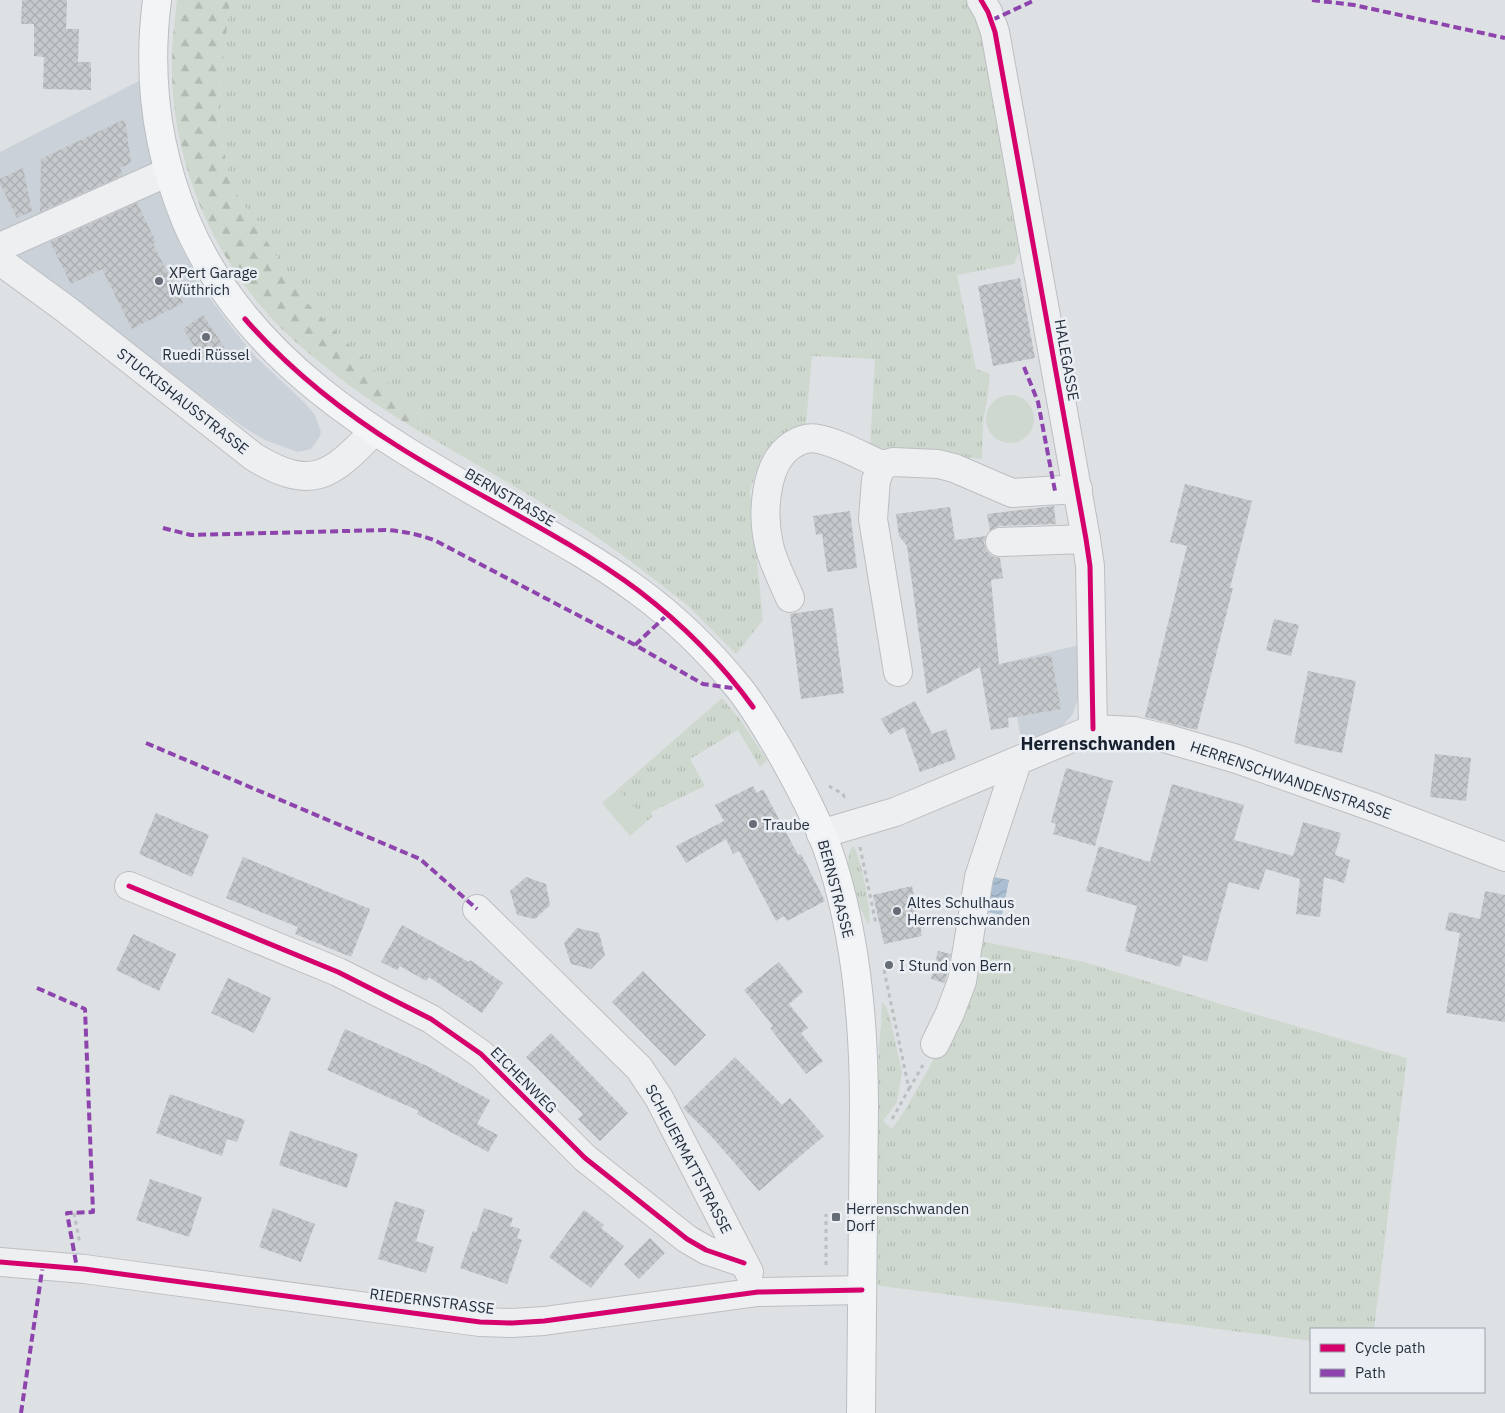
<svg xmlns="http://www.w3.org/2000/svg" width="1505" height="1413" viewBox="0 0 1505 1413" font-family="'IBM Plex Sans',sans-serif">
<defs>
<pattern id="grass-tufts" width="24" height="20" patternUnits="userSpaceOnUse" patternTransform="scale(1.25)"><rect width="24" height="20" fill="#cfd8ce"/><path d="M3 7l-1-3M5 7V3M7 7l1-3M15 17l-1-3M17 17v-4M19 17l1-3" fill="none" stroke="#b2bab2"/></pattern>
<pattern id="forest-firs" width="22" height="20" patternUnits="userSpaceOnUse" patternTransform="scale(1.25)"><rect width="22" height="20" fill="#cfd8ce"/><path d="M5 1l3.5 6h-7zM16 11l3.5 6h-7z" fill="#b2bab2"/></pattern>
<pattern id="water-waves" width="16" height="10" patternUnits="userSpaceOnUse" patternTransform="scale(1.25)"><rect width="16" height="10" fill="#aabfd1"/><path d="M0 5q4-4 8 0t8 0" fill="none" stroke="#92a4b4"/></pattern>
<pattern id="building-cross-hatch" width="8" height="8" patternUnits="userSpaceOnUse" patternTransform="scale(1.25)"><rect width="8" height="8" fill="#c6c9cc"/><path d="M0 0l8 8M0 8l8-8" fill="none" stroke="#aaadb0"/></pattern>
</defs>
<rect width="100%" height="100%" fill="#dee1e4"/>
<!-- built -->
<g fill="#cbd1d8">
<path d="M139,81L144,123L155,176L166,211L182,249L206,293L233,329L256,357L304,402L315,415L321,432L319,438L311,449L298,452L265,440L243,427L0,248V152Z"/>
<path d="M1079,645V695L1073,714L1058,731L1023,749L1007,662Z"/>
</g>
<!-- grass -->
<g fill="url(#grass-tufts)">
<path d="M230,0H965L978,10L1022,246L1014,264L957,275L976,369L990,374L987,402L983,421L982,459L870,447L875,359L812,356L806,424L802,433L767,452L756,472L750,491L763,620L736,654L687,605L625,557L588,531L514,486L417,430L424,419L305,301L231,185L217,116Z"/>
<path d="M722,698L739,718L767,760L760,767L738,730L690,759L705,786L651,812L653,816L646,822L618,789Z"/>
<path d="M853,845C860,855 873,914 869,925C857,902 839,871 853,845Z"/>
<path d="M980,941L1084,962L1247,1012L1407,1058L1374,1329H1311V1341L873,1285L879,1043L881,1028L882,1002L885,1005L889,1014L902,1072L897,1102L883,1121L892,1129L907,1107L970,994Z"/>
</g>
<!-- forest -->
<path fill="url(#forest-firs)" d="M177,0H230L217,116L231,185L305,301L424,419L417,430C370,402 326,370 286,333C217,267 175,171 172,76C171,50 174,25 177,0Z"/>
<!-- green -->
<g fill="#cfd8ce">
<circle cx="1010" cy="419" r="24"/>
<path d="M618,789L646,822L630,836L602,803Z"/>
</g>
<!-- water -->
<path fill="url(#water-waves)" d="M989,876L1009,880L1002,915L982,911Z"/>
<!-- building -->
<g fill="url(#building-cross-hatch)">
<path d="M22,0H67L66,29H79L78,62H91V90L43,89L44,57L34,56V24H21Z"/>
<path d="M125,119L131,163L120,168L123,175L40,212L41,159Z"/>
<path d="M23,168L32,211L17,218L0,184V179Z"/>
<path d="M137,203L156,242L153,244L183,303L132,329L102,269L71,284L50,242Z"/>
<path d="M1020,278L1035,358L993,366L978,286Z"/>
<path d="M203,315L224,347L204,361L183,329Z"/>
<path d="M1185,484L1252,501L1230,588H1233L1197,730L1145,717L1187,546L1170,542Z"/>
<path d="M1054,506L1056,524L999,526L990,531L987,514Z"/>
<path d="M950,507L955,540L986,536L984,543L987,551L992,556L1000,558L1003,578L991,580L999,664L1051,655L1061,709L1008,718L1009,727L991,730L980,667L927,694L907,546L899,536L896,514Z"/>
<path d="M850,511L857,568L827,572L822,534L816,535L813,516Z"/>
<path d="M833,608L844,693L801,699L790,614Z"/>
<path d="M1274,619L1299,625L1291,656L1266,650Z"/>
<path d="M1308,671L1356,681L1342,753L1294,743Z"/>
<path d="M915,701L932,734L946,729L956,759L920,772L904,727L890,735L881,719Z"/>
<path d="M1435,754L1471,758L1466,801L1430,797Z"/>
<path d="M1066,768L1113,781L1095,846L1053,834L1056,824L1051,822Z"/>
<path d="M1172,784L1244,805L1234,840L1293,856L1303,822L1341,833L1335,855L1350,860L1344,883L1324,877L1320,917L1296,914L1300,879L1266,869L1259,890L1229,882L1207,962L1183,955L1180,967L1125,951L1137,906L1086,891L1099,846L1150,862Z"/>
<path d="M753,786L757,793L763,789L798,855L801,854L825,901L787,921L784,916L776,921L739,851L733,854L726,839L686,863L676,846L724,821L715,805Z"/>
<path d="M156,813L209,835L192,877L139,854Z"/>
<path d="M243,857L370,909L351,957L295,934L298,927L226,898Z"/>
<path d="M526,877L546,884L550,905L535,919L517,915L510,891Z"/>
<path d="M912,886L922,936L884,944L873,895Z"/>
<path d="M1485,891L1505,895V1022L1446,1013L1460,933L1445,930L1449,912L1480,919Z"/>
<path d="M402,925L469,962L470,960L503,983L482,1013L429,977L426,981L400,966L397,970L381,962Z"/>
<path d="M577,928L599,933L605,955L591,969L571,964L564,943Z"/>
<path d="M133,934L176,954L159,991L116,970Z"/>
<path d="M938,951L951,954L945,983L931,979Z"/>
<path d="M779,962L803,992L789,1004L808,1028L801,1033L823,1061L806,1074L770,1028L773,1026L744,990Z"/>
<path d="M643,971L706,1035L675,1066L612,1002Z"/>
<path d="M228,978L271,998L254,1033L211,1013Z"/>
<path d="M345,1029L427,1066L490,1100L477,1124L498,1135L488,1152L417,1114L419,1111L327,1070Z"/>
<path d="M551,1033L628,1113L600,1141L578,1119L583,1114L526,1057Z"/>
<path d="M735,1057L782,1105L790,1098L824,1136L759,1191L710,1135L683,1108Z"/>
<path d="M170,1094L245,1120L237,1142L227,1139L222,1156L156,1133Z"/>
<path d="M290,1131L358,1154L347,1188L279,1165Z"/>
<path d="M150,1179L202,1197L189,1237L136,1220Z"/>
<path d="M395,1201L425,1210L416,1241L434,1247L426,1273L378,1259Z"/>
<path d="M273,1208L315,1224L301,1262L259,1247Z"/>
<path d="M484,1208L513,1218L510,1226L520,1229L517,1238L522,1240L507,1284L460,1268L473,1231L476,1232Z"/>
<path d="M584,1210L604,1225L601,1228L624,1246L591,1288L549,1257Z"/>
<path d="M650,1238L665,1253L639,1279L624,1264Z"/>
</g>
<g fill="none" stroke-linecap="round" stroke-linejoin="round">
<defs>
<g id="minor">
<path d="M981,0L988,12L995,32L1086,539L1090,566L1093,729"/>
<path d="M0,247L168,172"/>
<path d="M0,261L67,310L254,457C312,492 331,476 374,431"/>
<path d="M1000,542L1086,539"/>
<path d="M790,598C783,581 773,563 769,545C762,515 764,463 792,445C800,440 809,437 818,439C837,442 863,457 882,465"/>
<path d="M898,672L873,519L876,480L882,465L893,462L938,464L954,468L1012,493L1078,489"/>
<path d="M821,834L895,812L1093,729L1134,731L1168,739L1237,759L1376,808L1505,857"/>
<path d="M129,886L338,972L431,1019L481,1054L585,1158L687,1239L706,1250L744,1263"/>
<path d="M477,909L639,1068L659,1098L749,1272"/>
<path d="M935,1044L950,1013L962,981L979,877L1017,762"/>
<path d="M0,1262L84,1269L480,1322L512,1323L544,1321L758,1292L862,1290"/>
</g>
<path id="major" d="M157,0C147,77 156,149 186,221C248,367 386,441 517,516C558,539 599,562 637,590C674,617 710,652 739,688C755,708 768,731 781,753C800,787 820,824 832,862C857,941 864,1024 864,1106L861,1413"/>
</defs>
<!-- minor casing -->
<use href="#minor" stroke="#bcbfc2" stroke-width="30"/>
<!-- major casing -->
<use href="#major" stroke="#babec2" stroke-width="30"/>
<!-- path -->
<g stroke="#bcbfc2" stroke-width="3" stroke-dasharray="4 4" stroke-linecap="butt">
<path d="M829,786L843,794L846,801"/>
<path d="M860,847L876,924"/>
<path d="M920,927L934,922"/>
<path d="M884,970L909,1089L891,1121"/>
<path d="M909,1089L923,1065"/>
<path d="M74,1213L80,1244"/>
<path d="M826,1265V1214"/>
</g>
<!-- minor -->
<use href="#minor" stroke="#edeff1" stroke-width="28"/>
<!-- major -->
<use href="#major" stroke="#f2f4f5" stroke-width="28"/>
<!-- quiet -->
<g stroke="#8e44ad" stroke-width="4" stroke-dasharray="8 4" stroke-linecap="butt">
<path d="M1312,0L1354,5L1505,38"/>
<path d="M992,20L1035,0"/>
<path d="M1024,367L1038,402L1055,491"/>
<path d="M163,528L191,535L385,530C403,531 417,534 434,540L635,645L703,684L739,689"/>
<path d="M635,645L667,615"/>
<path d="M146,743L420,859L477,909"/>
<path d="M37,988L85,1009L93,1212L67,1213L77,1268"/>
<path d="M21,1413L43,1264"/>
</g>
<defs>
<g id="cycleway">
<path d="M981,0L988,12L995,32L1086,539L1090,566L1093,729"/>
<path d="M245,319C289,369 343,412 399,447C478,497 564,535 639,591C682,624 722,664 753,707"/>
<path d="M129,886L338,972L431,1019L481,1054L585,1158L687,1239L706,1250L744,1263"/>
<path d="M0,1262L84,1269L480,1322L512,1323L544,1321L758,1292L862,1290"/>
</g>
</defs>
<!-- cycleway casing -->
<use href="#cycleway" stroke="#ebeff4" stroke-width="8"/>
<!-- cycleway -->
<use href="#cycleway" stroke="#d6006c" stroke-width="5"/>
</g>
<!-- markers -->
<g fill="#666d77" stroke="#ebeff4" stroke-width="2">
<circle cx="159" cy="281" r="5"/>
<circle cx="206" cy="337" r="5"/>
<circle cx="753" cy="824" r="5"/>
<circle cx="897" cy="911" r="5"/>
<circle cx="889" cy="965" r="5"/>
<rect x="831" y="1212" width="10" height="10" rx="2.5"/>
</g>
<g text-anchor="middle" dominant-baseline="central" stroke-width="5" stroke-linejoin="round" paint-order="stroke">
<!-- poi labels -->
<g font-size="15" fill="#252f3d" stroke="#ebeff4" text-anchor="start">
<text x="169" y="272">XPert Garage<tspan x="169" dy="17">Wüthrich</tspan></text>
<text x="206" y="354" text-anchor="middle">Ruedi Rüssel</text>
<text x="763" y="824">Traube</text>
<text x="907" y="902">Altes Schulhaus<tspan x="907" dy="17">Herrenschwanden</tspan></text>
<text x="899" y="965">I Stund von Bern</text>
<text x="846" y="1208">Herrenschwanden<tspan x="846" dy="17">Dorf</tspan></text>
</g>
<!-- street labels -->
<g font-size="15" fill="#252f3d" stroke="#ebeff4">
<text transform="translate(1067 360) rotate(80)">HALEGASSE</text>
<text transform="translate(183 401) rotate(38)">STUCKISHAUSSTRASSE</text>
<text transform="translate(510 497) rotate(30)">BERNSTRASSE</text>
<text transform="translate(1291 780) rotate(19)">HERRENSCHWANDENSTRASSE</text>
<text transform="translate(836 889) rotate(75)">BERNSTRASSE</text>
<text transform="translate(524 1080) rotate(45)">EICHENWEG</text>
<text transform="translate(689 1159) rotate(62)">SCHEUERMATTSTRASSE</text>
<text transform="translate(432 1301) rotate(7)">RIEDERNSTRASSE</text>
</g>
<!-- quarter labels -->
<g font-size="18" font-weight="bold" fill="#17202e" stroke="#ebeff4">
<text x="1098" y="743">Herrenschwanden</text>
</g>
</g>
<!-- legend -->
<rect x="1310" y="1328" width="175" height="65" fill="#ebeff4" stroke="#9ca2ab"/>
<rect x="1320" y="1344" width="25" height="8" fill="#d6006c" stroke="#9ca2ab"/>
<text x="1355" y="1353" font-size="15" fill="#252f3d">Cycle path</text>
<rect x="1320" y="1369" width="25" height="8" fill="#8e44ad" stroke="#9ca2ab"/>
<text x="1355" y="1378" font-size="15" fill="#252f3d">Path</text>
</svg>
